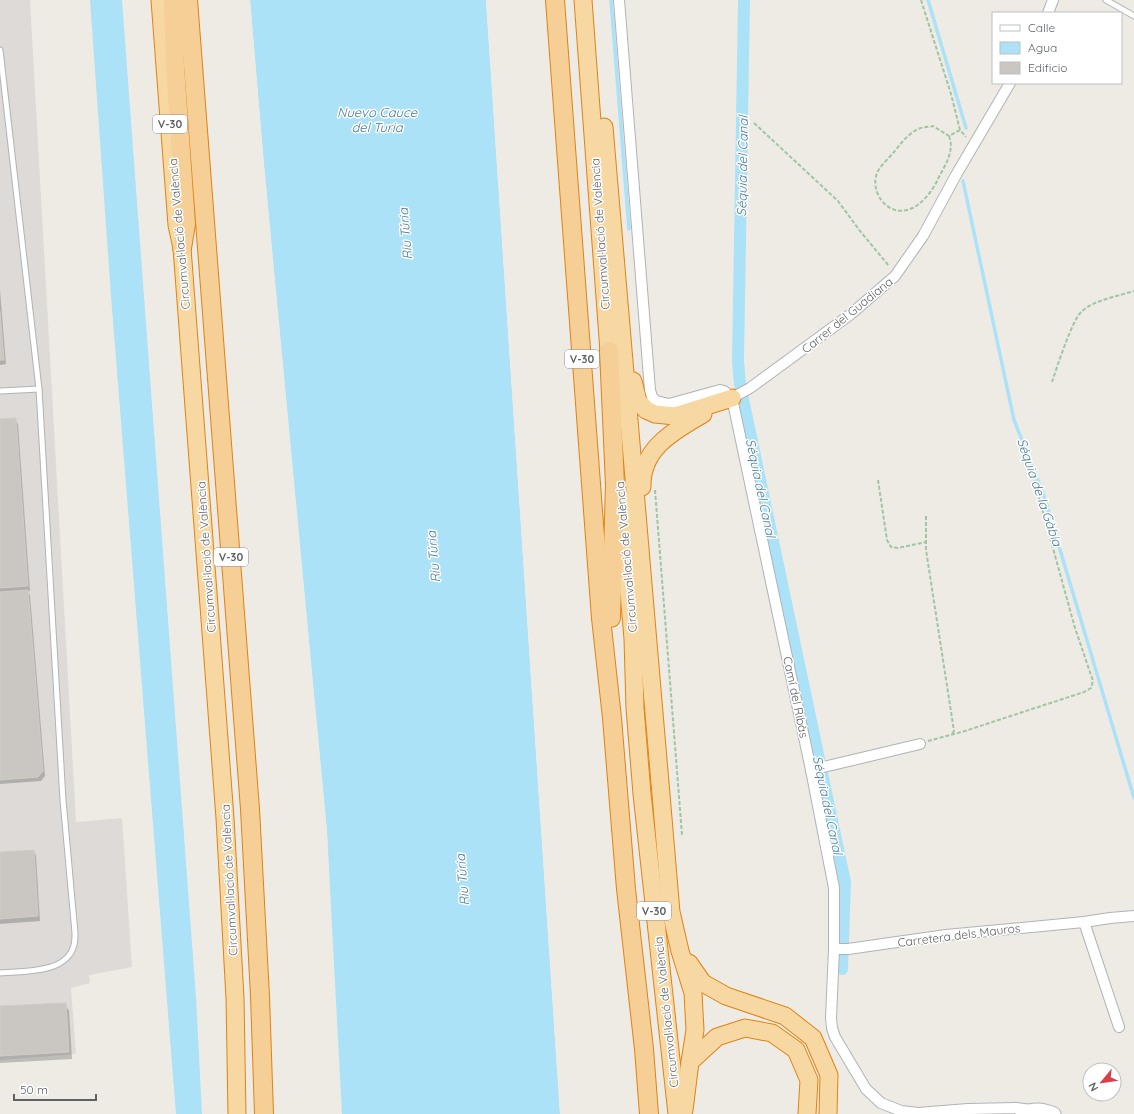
<svg xmlns="http://www.w3.org/2000/svg" width="1134" height="1114" viewBox="0 0 1134 1114" font-family="Quicksand,sans-serif">
<rect width="100%" height="100%" fill="#eeebe5"/>
<!-- industrial -->
<path fill="#dddad7" d="M0,0H30L76,822L122,818L132,967L89,975L90,983L71,988L76,1054L0,1060Z"/>
<!-- water -->
<g fill="#abe2f8">
<path d="M90,0H122L196,997L202,1114H176L111,296Z"/>
<path d="M250,0H486L560,1114H339L327,832L264,165Z"/>
</g>
<!-- pier -->
<g fill="#eeebe5">
<path d="M248,0H250L264,165L327,832L342,1114H337L325,833L262,165Z"/>
<path d="M486,0H488L562,1114H560Z"/>
</g>
<!-- shadow -->
<g fill="#0003">
<path d="M0,290L6,364L0,365Z"/>
<path d="M15,419L18,424L30,591H27L30,595L45,776L41,781L0,784V420Z"/>
<path d="M34,851L36,856L40,921L0,924V854Z"/>
<path d="M65,1004L69,1011L72,1059L0,1063V1007Z"/>
</g>
<g fill="none" stroke-linecap="round" stroke-linejoin="round">
<!-- stream -->
<g stroke="#abe2f8" stroke-width="3.5">
<path d="M611,0L629,229"/>
<path d="M928,0L966,128"/>
<path d="M963,181L1014,420L1044,496L1134,798"/>
</g>
<!-- canal -->
<path stroke="#abe2f8" stroke-width="12" d="M744,0L738,361L740,385L845,882L842,969"/>
</g>
<!-- building -->
<g fill="#cac6c2" stroke="#d2ccc4">
<path d="M0,311L4,360H0Z"/>
<path d="M16,418L28,586L0,588V419Z"/>
<path d="M28,590L43,771L38,777L0,780V592Z"/>
<path d="M34,850L38,916L0,919V852Z"/>
<path d="M66,1003L69,1052L0,1056V1006Z"/>
</g>
<g fill="none" stroke-linecap="round" stroke-linejoin="round">
<defs>
<g id="service">
<path d="M1106,0L1134,16"/>
<path d="M0,50L39,389L63,800L75,933C75,937 75,941 74,945C67,974 23,971 0,973"/>
<path d="M0,391L39,389"/>
</g>
<g id="minor">
<path d="M619,0L650,390L652,397L656,401L669,404L720,390L724,391L732,398"/>
<path d="M1048,13L1053,0"/>
<path d="M732,398L811,770L834,888V949L831,1018L832,1028L835,1037L866,1089L881,1103L901,1111L918,1113L968,1109L1016,1108L1031,1110"/>
<path d="M732,398L750,388L851,314L895,276L923,236L956,175L1010,83"/>
<path d="M811,770L920,744"/>
<path d="M1084,922L1119,1027"/>
<path d="M834,949H848L946,935L1084,922L1110,918L1134,916"/>
</g>
<path id="tertiary" d="M1022,1114C1033,1108 1043,1109 1054,1114"/>
<g id="trunk">
<path d="M160,0L177,225L182,248L225,818L235,998L237,1114"/>
<path d="M583,0L610,365"/>
<path d="M604,127L671,912L680,951L693,993L695,1030L690,1062"/>
<path d="M633,381L638,401L646,410L655,414L675,416L732,398"/>
<path d="M642,487C641,448 674,431 703,414"/>
<path d="M621,499L633,639L635,708L642,794L677,1114"/>
<path d="M689,963L703,983L726,996L785,1016L813,1038L829,1075L828,1114"/>
<path d="M684,1110L690,1062L717,1037L745,1028L772,1033L796,1050L809,1080L807,1114"/>
</g>
<g id="motorway">
<path d="M173,0L175,67L186,224L182,248"/>
<path d="M188,0L250,809L260,996L264,1114"/>
<path d="M555,0L601,618L612,718L626,889L644,1049L649,1114"/>
<path d="M609,351L615,485L611,618"/>
</g>
</defs>
<!-- service casing -->
<use href="#service" stroke="#b0b3b6" stroke-width="7"/>
<!-- minor casing -->
<use href="#minor" stroke="#b0b3b6" stroke-width="12"/>
<!-- tertiary casing -->
<use href="#tertiary" stroke="#b0b3b6" stroke-width="15"/>
<!-- trunk casing -->
<use href="#trunk" stroke="#e18212" stroke-width="19"/>
<!-- motorway casing -->
<use href="#motorway" stroke="#e18212" stroke-width="20"/>
<!-- path -->
<g stroke="#9fc6a4" stroke-width="2" stroke-dasharray="4 2" stroke-linecap="butt">
<path d="M921,0L951,94L960,130L966,137"/>
<path d="M754,123L838,201L860,231L889,266"/>
<path d="M949,136C955,151 945,165 938,179C933,190 922,205 910,209C887,218 868,190 878,171C882,164 889,158 894,152C901,143 908,134 918,129C922,127 928,127 933,126L949,136L960,130"/>
<path d="M1052,382C1057,367 1072,320 1082,311C1095,300 1118,296 1134,291"/>
<path d="M878,480L887,540L891,547L898,548L926,542"/>
<path d="M655,490L682,835"/>
<path d="M926,516V550L954,731L951,735"/>
<path d="M928,741L965,731L1084,692L1091,688L1093,681L1075,628L1031,469"/>
</g>
<!-- service -->
<use href="#service" stroke="#fff" stroke-width="5"/>
<!-- minor -->
<use href="#minor" stroke="#fff" stroke-width="10"/>
<!-- tertiary -->
<use href="#tertiary" stroke="#fff" stroke-width="13"/>
<!-- trunk -->
<use href="#trunk" stroke="#f7d8a2" stroke-width="17"/>
<!-- motorway -->
<use href="#motorway" stroke="#f5cf96" stroke-width="18"/>
</g>
<g text-anchor="middle" dominant-baseline="central" stroke-width="3" stroke-linejoin="round" paint-order="stroke">
<!-- shield labels -->
<g fill="#fff" stroke="#8e9092" stroke-width="1">
<rect x="153" y="115" width="34" height="18" rx="3"/>
<rect x="565" y="350" width="34" height="18" rx="3"/>
<rect x="214" y="548" width="34" height="18" rx="3"/>
<rect x="637" y="902" width="34" height="18" rx="3"/>
</g>
<g font-size="11" font-weight="bold" fill="#5d6164">
<text x="170" y="124">V-30</text>
<text x="582" y="359">V-30</text>
<text x="231" y="557">V-30</text>
<text x="654" y="911">V-30</text>
</g>
<!-- street labels -->
<g font-size="12" fill="#5d6164" stroke="#fff">
<text transform="translate(179 234) rotate(-95)">Circumval·lació de València</text>
<text transform="translate(600 234) rotate(-94)">Circumval·lació de València</text>
<text transform="translate(847 315) rotate(-39)">Carrer del Guadiana</text>
<text transform="translate(206 557) rotate(-94)">Circumval·lació de València</text>
<text transform="translate(626 557) rotate(-95)">Circumval·lació de València</text>
<text transform="translate(796 697) rotate(78)">Camí del Ribàs</text>
<text transform="translate(229 880) rotate(-93)">Circumval·lació de València</text>
<text transform="translate(959 935) rotate(-7)">Carretera dels Mauros</text>
<text transform="translate(666 1012) rotate(-96)">Circumval·lació de València</text>
</g>
<!-- water labels -->
<g font-size="13" font-style="italic" fill="#437998" stroke="#fff">
<text x="377" y="112">Nuevo Cauce<tspan x="377" dy="15">del Turia</tspan></text>
<text transform="translate(742 166) rotate(-89)">Séquia del Canal</text>
<text transform="translate(405 234) rotate(-95)">Riu Túria</text>
<text transform="translate(761 488) rotate(78)">Séquia del Canal</text>
<text transform="translate(1040 492) rotate(71)">Séquia de la Gàbia</text>
<text transform="translate(433 557) rotate(-95)">Riu Túria</text>
<text transform="translate(828 805) rotate(78)">Séquia del Canal</text>
<text transform="translate(462 880) rotate(-95)">Riu Túria</text>
</g>
</g>
<!-- legend -->
<rect x="992" y="12" width="130" height="72" fill="#ffffff" stroke="#bec0c1"/>
<rect x="1000" y="25" width="20" height="6" fill="#ffffff" stroke="#bec0c1"/>
<text x="1028" y="32" font-size="12" fill="#5d6164">Calle</text>
<rect x="1000" y="42" width="20" height="12" fill="#abe2f8" stroke="#bec0c1"/>
<text x="1028" y="52" font-size="12" fill="#5d6164">Agua</text>
<rect x="1000" y="62" width="20" height="12" fill="#cac6c2" stroke="#bec0c1"/>
<text x="1028" y="72" font-size="12" fill="#5d6164">Edificio</text>
<!-- north arrow -->
<g transform="translate(1102 1082) rotate(241)"><circle r="19" fill="#ffffff" stroke="#bec0c1"/>
<path d="M0-3L7 15L0 10L-7 15Z" fill="#dc3e48"/>
<text y="-6" font-size="11" font-weight="bold" text-anchor="middle" fill="#5d6164">N</text>
</g>
<!-- scale -->
<path d="M14 1094v6h82v-6" fill="none" stroke="#5d6164" stroke-width="2"/>
<text x="20" y="1094" font-size="12" fill="#5d6164" stroke="#ffffff" stroke-width="3" paint-order="stroke">50 m</text>
</svg>
